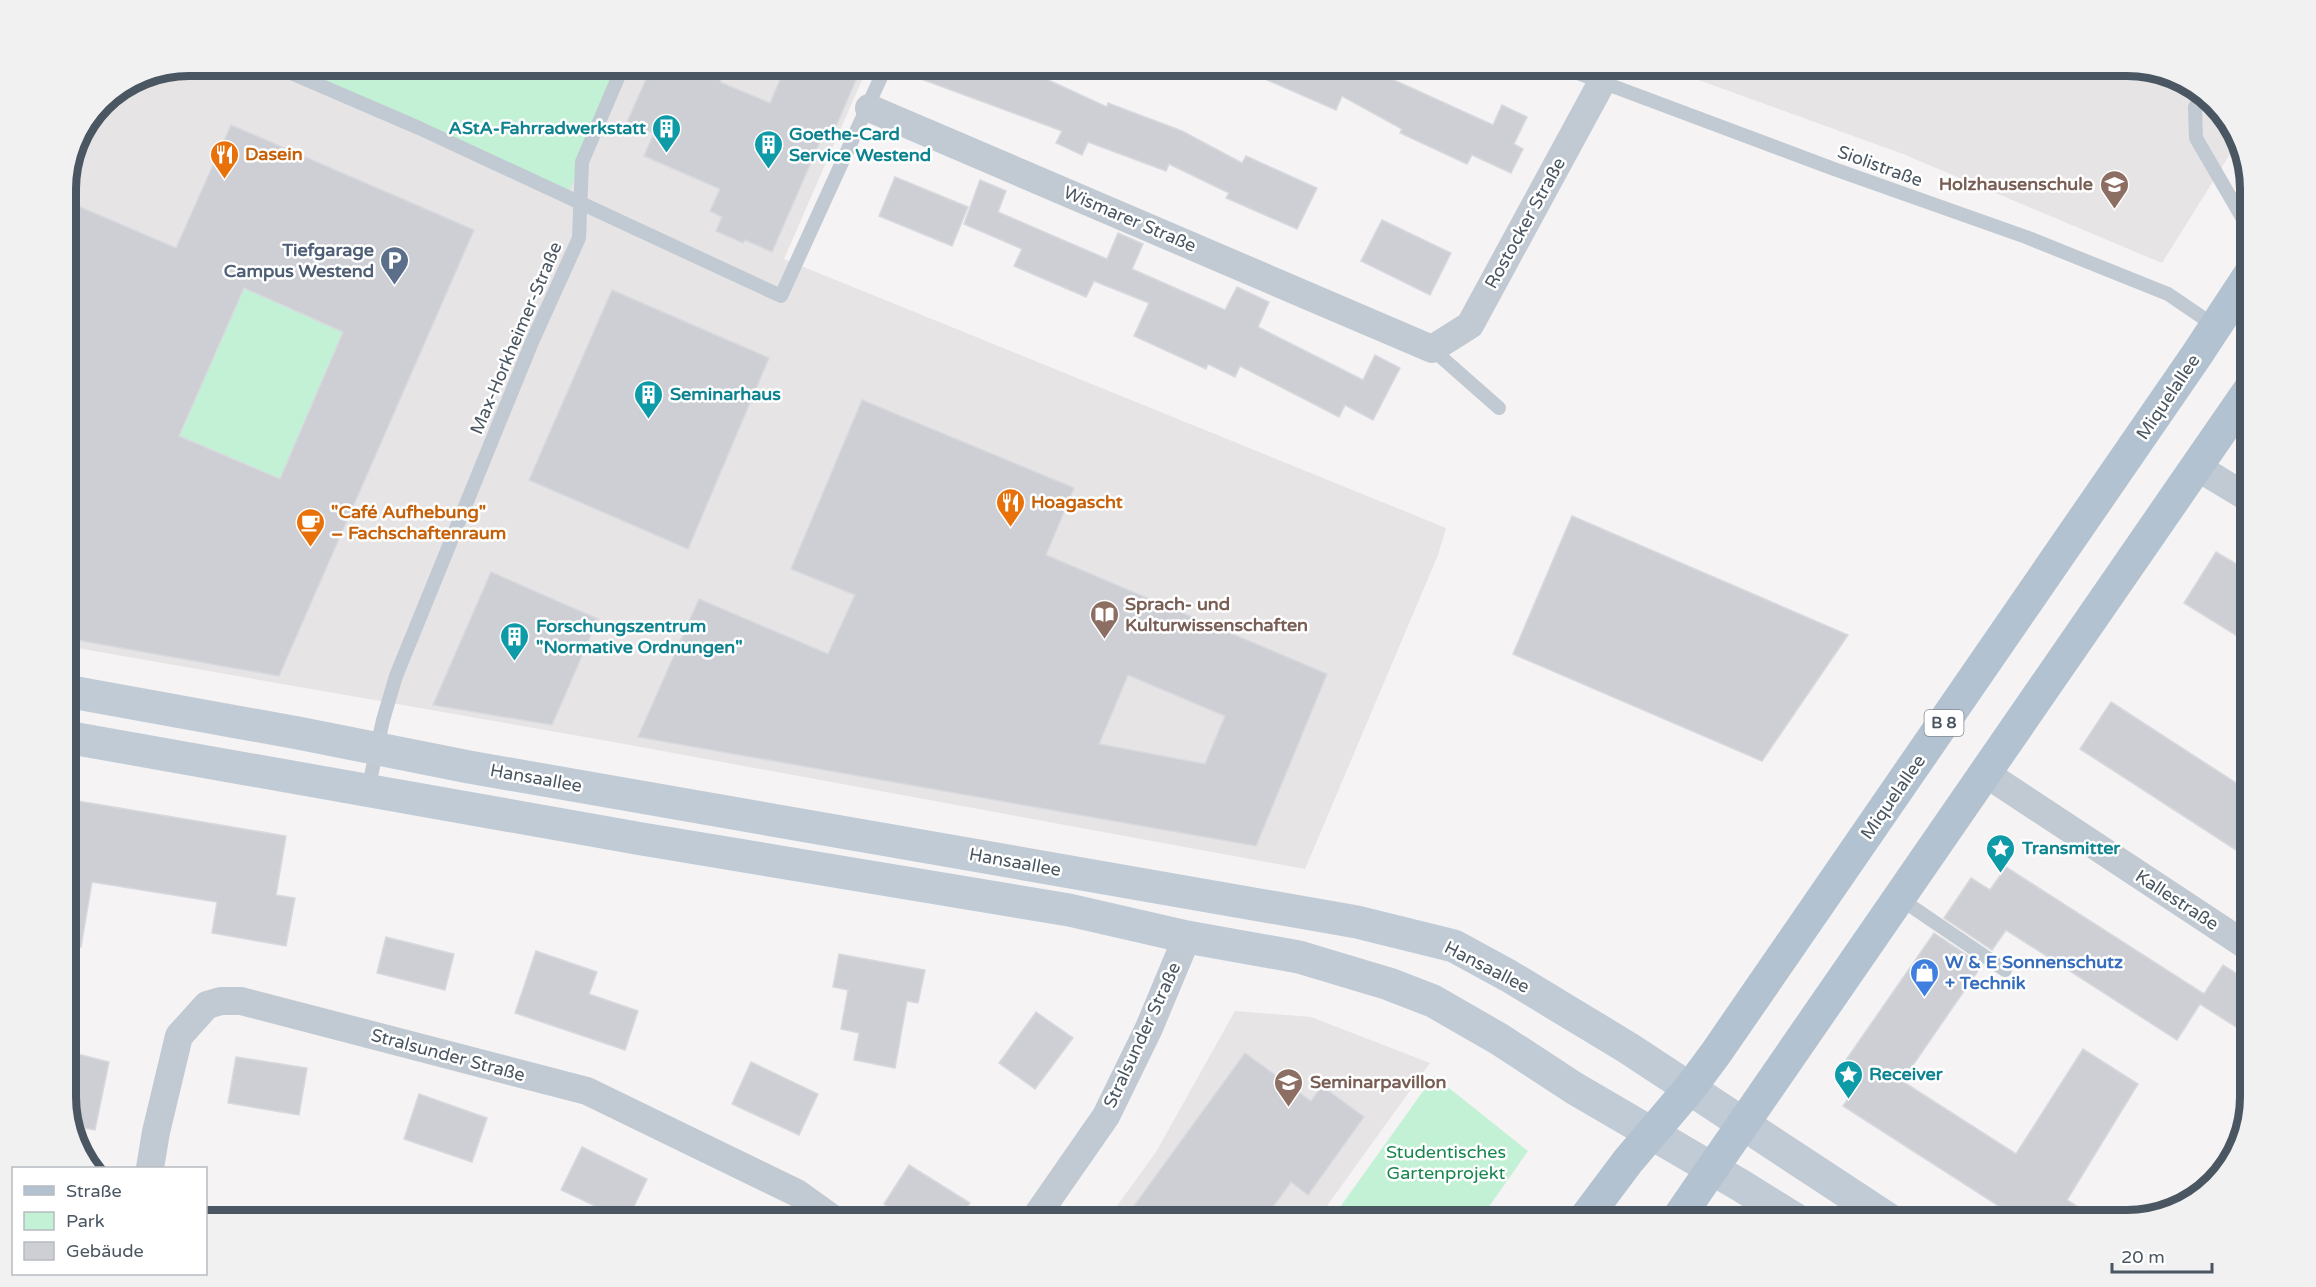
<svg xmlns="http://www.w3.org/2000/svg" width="2316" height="1287" viewBox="0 0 2316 1287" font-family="'Varela Round',sans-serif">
<rect width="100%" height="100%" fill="#f5f3f3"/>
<!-- education -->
<g fill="#e6e4e5">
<path d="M190,66H868L784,259L1446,528L1438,555L1305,869L608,741L66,646V182L76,142L103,102L143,75Z"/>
<path d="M1660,66H2126L2181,79L2229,121L2237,143L2162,263L1903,154Z"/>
<path d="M1235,1011L1311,1017L1430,1063L1316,1221H1106L1156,1152Z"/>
</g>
<!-- green -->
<g fill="#c3f1d5">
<path d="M273,66H623L567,196Z"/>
<path d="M244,288L343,332L280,479L179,436Z"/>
<path d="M1434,1076L1528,1151L1479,1221H1330Z"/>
</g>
<!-- building -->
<g fill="#cdcfd5" stroke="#d7d9de" stroke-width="1.5" fill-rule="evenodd">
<path d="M652,66H727L720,82L770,103L786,66H862L834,131L826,128L772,252L745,240L743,243L716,231L722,217L710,211L720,189L644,156L654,133L627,122Z"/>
<path d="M895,66H1022L1047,76L1046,79L1107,107L1108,103L1182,131L1242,163L1246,156L1317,188L1297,229L1226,198L1229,193L1169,164L1166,171L1088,142L1082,155L1056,143L1062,131L894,69Z"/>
<path d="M1235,66H1390L1385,76L1493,125L1502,105L1527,117L1514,144L1523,149L1511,173L1472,155L1467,164L1400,133L1402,129L1342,96L1336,110Z"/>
<path d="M231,125L474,230L279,676L66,638V506L80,474L66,468V201L176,248ZM244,288L343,332L280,479L179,436Z"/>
<path d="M895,177L968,207L952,246L879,216Z"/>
<path d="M980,180L1006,191L998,212L1107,259L1118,233L1143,244L1132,269L1225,310L1237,287L1269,302L1258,327L1363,380L1375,355L1400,368L1373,420L1345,405L1339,417L1240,366L1235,377L1208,364L1206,369L1134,336L1149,303L1094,281L1086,297L1014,266L1022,249L964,224Z"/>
<path d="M1382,220L1451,253L1430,295L1361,261Z"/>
<path d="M612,290L769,358L688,549L529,480Z"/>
<path d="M862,400L1074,488L1046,555L1327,674L1256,846L638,737L699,599L828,654L855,595L791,569ZM1128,675L1225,716L1205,764L1099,744Z"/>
<path d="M1572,516L1848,635L1762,761L1513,654Z"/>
<path d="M2216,552L2250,572V644L2184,603Z"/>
<path d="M491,572L598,619L552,725L433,705Z"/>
<path d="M2111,702L2250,792V859L2080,749Z"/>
<path d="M66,799L286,836L276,895L295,898L286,946L212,933L217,902L92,882L81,947L66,946Z"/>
<path d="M2006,867L2204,994L2223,965L2250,982V1036L2200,1004L2177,1040L2006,930L1992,950L1944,918L1971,878L1990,890Z"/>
<path d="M1934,933L1982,965L1902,1081L2016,1154L2083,1049L2138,1084L2067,1200L2100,1221H2022L1843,1106L1859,1083L1839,1070Z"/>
<path d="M386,937L454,954L445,990L377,973Z"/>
<path d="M536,951L597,972L589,994L638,1011L625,1050L515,1013Z"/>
<path d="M839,954L925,970L918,1003L907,1001L895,1068L854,1060L859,1033L841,1029L848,990L833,987Z"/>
<path d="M1036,1012L1073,1038L1035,1089L999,1063Z"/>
<path d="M66,1051L109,1062L95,1130L73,1126L66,1106Z"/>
<path d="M1245,1053L1311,1101L1322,1086L1364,1117L1308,1195L1291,1182L1263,1221H1123Z"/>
<path d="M236,1057L307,1068L299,1115L228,1103Z"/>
<path d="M751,1062L818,1094L799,1135L732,1104Z"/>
<path d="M419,1094L487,1118L472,1162L404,1139Z"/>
<path d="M582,1147L647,1179L627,1221L561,1190Z"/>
<path d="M909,1165L970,1203L959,1221H910L884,1204Z"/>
</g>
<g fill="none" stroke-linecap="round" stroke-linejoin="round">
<!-- lane -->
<g stroke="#c1cad2" stroke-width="14">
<path d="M275,66L419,128L781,296L886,66"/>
<path d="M1559,66L1834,169L2026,237L2168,294L2215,326"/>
<path d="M2202,97L2195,107L2196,138L2250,231"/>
<path d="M1432,349L1499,408"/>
<path d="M368,790L383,720L396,676L532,342L579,238L582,162L623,66"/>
<path d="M1899,898L2005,970"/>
</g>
<!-- street -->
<g stroke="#c1cad2" stroke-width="28">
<path d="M869,108L1432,349L1470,325L1602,82"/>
<path d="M2197,467L2250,499"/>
<path d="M1985,773L2250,948"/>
<path d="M150,1168L156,1132L179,1036L207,1005L221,1001H241L587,1091L797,1193L836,1221"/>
<path d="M1033,1221L1106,1116L1149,1028L1187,937"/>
</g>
<!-- secondary -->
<g stroke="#c1cbd6" stroke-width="33">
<path d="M66,691L298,733L469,767L1357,922L1454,946L1509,976L1628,1048L1891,1221"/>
<path d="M66,737L642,839L1069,910L1187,937L1299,957L1389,984L1433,1001L1499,1039L1574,1088L1740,1185L1798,1221"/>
</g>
<!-- primary -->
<g stroke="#b3c2d1" stroke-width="33">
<path d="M1583,1221L1628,1161L1690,1088L1716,1053L2196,356L2250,274"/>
<path d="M1676,1221L2250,389"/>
</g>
</g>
<!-- icons -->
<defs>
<symbol id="building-pin" viewBox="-11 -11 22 30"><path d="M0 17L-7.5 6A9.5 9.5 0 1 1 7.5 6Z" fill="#0f9aa8" stroke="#fff"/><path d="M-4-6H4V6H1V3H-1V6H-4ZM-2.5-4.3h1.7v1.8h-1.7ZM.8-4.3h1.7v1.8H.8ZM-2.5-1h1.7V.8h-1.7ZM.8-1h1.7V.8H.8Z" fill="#fff"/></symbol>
<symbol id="restaurant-pin" viewBox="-11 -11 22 30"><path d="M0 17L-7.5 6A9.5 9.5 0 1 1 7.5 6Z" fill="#e8710a" stroke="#fff"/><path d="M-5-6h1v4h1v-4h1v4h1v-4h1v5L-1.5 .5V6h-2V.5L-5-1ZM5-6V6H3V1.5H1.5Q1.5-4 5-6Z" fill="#fff"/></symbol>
<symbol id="school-pin" viewBox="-11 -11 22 30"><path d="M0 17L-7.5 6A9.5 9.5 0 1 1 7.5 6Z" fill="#8d6e63" stroke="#fff"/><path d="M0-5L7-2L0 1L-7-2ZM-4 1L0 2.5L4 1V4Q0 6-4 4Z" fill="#fff"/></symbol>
<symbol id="parking-pin" viewBox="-11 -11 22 30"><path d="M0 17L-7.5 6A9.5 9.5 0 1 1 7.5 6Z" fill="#5c6f8a" stroke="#fff"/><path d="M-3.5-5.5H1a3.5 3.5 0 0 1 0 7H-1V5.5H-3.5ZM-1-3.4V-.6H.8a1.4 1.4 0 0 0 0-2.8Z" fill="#fff"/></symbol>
<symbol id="cafe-pin" viewBox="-11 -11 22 30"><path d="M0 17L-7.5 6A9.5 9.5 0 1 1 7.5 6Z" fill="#e8710a" stroke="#fff"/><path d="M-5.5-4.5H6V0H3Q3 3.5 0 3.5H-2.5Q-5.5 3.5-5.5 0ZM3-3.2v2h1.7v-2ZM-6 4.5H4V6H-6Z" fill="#fff"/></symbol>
<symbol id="library-pin" viewBox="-11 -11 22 30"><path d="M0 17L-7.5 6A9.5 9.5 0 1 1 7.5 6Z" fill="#8d6e63" stroke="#fff"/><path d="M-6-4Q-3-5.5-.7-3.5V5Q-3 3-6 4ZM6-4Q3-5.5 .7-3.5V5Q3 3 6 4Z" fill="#fff"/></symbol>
<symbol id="sight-pin" viewBox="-11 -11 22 30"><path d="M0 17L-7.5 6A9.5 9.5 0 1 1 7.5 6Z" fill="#0f9aa8" stroke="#fff"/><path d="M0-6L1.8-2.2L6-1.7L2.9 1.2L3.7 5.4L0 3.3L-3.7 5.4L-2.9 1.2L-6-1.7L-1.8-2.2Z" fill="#fff"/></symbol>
<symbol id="shop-pin" viewBox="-11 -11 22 30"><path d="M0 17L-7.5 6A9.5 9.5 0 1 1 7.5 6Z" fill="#3f7fe0" stroke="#fff"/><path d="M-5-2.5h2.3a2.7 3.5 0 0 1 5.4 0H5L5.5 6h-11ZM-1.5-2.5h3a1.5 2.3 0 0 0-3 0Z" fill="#fff"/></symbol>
<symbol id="university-pin" viewBox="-11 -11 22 30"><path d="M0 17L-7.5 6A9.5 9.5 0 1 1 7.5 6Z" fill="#8d6e63" stroke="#fff"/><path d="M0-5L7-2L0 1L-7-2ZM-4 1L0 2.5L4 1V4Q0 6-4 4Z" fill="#fff"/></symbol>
</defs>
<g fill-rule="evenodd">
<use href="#building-pin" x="650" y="112" width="33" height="45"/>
<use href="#building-pin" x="752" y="128" width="33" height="45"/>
<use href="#restaurant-pin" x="208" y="138" width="33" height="45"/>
<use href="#school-pin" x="2098" y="168" width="33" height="45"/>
<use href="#parking-pin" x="378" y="244" width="33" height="45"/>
<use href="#building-pin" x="632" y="378" width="33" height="45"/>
<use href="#restaurant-pin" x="994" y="486" width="33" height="45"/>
<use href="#cafe-pin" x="294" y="506" width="33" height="45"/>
<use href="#library-pin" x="1088" y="598" width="33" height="45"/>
<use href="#building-pin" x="498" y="620" width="33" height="45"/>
<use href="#sight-pin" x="1984" y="832" width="33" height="45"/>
<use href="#shop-pin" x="1908" y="956" width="33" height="45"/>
<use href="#sight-pin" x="1832" y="1058" width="33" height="45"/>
<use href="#university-pin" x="1272" y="1066" width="33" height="45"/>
</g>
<g text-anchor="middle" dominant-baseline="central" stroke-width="5" stroke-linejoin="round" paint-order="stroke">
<!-- shield labels -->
<rect fill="#fff" stroke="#808990" stroke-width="1.5" x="1924.5" y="710" width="39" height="26" rx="4.5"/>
<g font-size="16" font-weight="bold" fill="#4a5661">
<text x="1944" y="723">B 8</text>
</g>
<!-- culture labels -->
<g font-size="18" font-weight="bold" fill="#0d838f" stroke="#fff" text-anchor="start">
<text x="646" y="128" text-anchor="end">AStA-Fahrradwerkstatt</text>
<text x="789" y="134">Goethe-Card<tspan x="789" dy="21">Service Westend</tspan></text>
<text x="670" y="394">Seminarhaus</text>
<text x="536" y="626">Forschungszentrum<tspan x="536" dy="21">"Normative Ordnungen"</tspan></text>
<text x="2022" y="848">Transmitter</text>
<text x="1869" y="1074">Receiver</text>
</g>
<!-- food labels -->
<g font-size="18" font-weight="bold" fill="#c56008" stroke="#fff" text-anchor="start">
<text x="245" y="154">Dasein</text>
<text x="1031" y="502">Hoagascht</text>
<text x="331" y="512">"Café Aufhebung"<tspan x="331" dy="21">– Fachschaftenraum</tspan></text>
</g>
<!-- street labels -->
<g font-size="18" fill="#4a5661" stroke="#fff">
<text transform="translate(1880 166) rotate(20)">Siolistraße</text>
<text transform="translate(1130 219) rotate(23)">Wismarer Straße</text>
<text transform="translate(1525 223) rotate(-61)">Rostocker Straße</text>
<text transform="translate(516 338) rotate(-67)">Max-Horkheimer-Straße</text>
<text transform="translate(2168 397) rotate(-56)">Miquelallee</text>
<text transform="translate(536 778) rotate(10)">Hansaallee</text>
<text transform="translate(1893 797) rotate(-55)">Miquelallee</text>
<text transform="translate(1015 862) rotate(10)">Hansaallee</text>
<text transform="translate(2177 900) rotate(33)">Kallestraße</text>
<text transform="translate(1487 967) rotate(27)">Hansaallee</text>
<text transform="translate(1142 1035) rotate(-65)">Stralsunder Straße</text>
<text transform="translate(448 1055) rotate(15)">Stralsunder Straße</text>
</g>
<!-- education labels -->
<g font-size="18" font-weight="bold" fill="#785e54" stroke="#fff" text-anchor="start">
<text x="2093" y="184" text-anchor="end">Holzhausenschule</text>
<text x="1125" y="604">Sprach- und<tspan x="1125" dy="21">Kulturwissenschaften</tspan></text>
<text x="1310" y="1082">Seminarpavillon</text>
</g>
<!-- service labels -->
<g font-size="18" font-weight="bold" fill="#4e5e75" stroke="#fff" text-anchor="end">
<text x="374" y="250">Tiefgarage<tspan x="374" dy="21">Campus Westend</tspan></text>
</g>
<!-- shop labels -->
<g font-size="18" font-weight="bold" fill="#366cbe" stroke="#fff" text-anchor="start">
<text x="1945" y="962">W &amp; E Sonnenschutz<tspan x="1945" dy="21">+ Technik</tspan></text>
</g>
<!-- park labels -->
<g font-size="18" fill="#17864f" stroke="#fff">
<text x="1446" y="1152">Studentisches<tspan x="1446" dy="21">Gartenprojekt</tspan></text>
</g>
</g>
<!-- crop -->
<path d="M0 0H2316V1287H0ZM189 76H2127A113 113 0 0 1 2240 189V1097A113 113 0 0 1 2127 1210H189A113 113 0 0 1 76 1097V189A113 113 0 0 1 189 76Z" fill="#f1f1f2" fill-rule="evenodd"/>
<path fill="none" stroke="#4a5661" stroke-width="8" d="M189 76H2127A113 113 0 0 1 2240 189V1097A113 113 0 0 1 2127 1210H189A113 113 0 0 1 76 1097V189A113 113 0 0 1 189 76Z"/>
<!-- legend -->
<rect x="12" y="1167" width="195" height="108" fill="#ffffff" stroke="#b7bbc0" stroke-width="1.5"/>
<rect x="24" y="1186" width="30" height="9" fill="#b3c2d1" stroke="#b7bbc0" stroke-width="1.5"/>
<text x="66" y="1197" font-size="18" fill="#4a5661">Straße</text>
<rect x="24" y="1212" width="30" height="18" fill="#c3f1d5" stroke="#b7bbc0" stroke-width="1.5"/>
<text x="66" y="1227" font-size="18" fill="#4a5661">Park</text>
<rect x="24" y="1242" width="30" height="18" fill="#cdcfd5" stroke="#b7bbc0" stroke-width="1.5"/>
<text x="66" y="1257" font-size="18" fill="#4a5661">Gebäude</text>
<!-- scale -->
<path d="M2112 1263v9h100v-9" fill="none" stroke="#4a5661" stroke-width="3"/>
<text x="2121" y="1263" font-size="18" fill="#4a5661" stroke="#ffffff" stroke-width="4.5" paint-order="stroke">20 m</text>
</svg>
